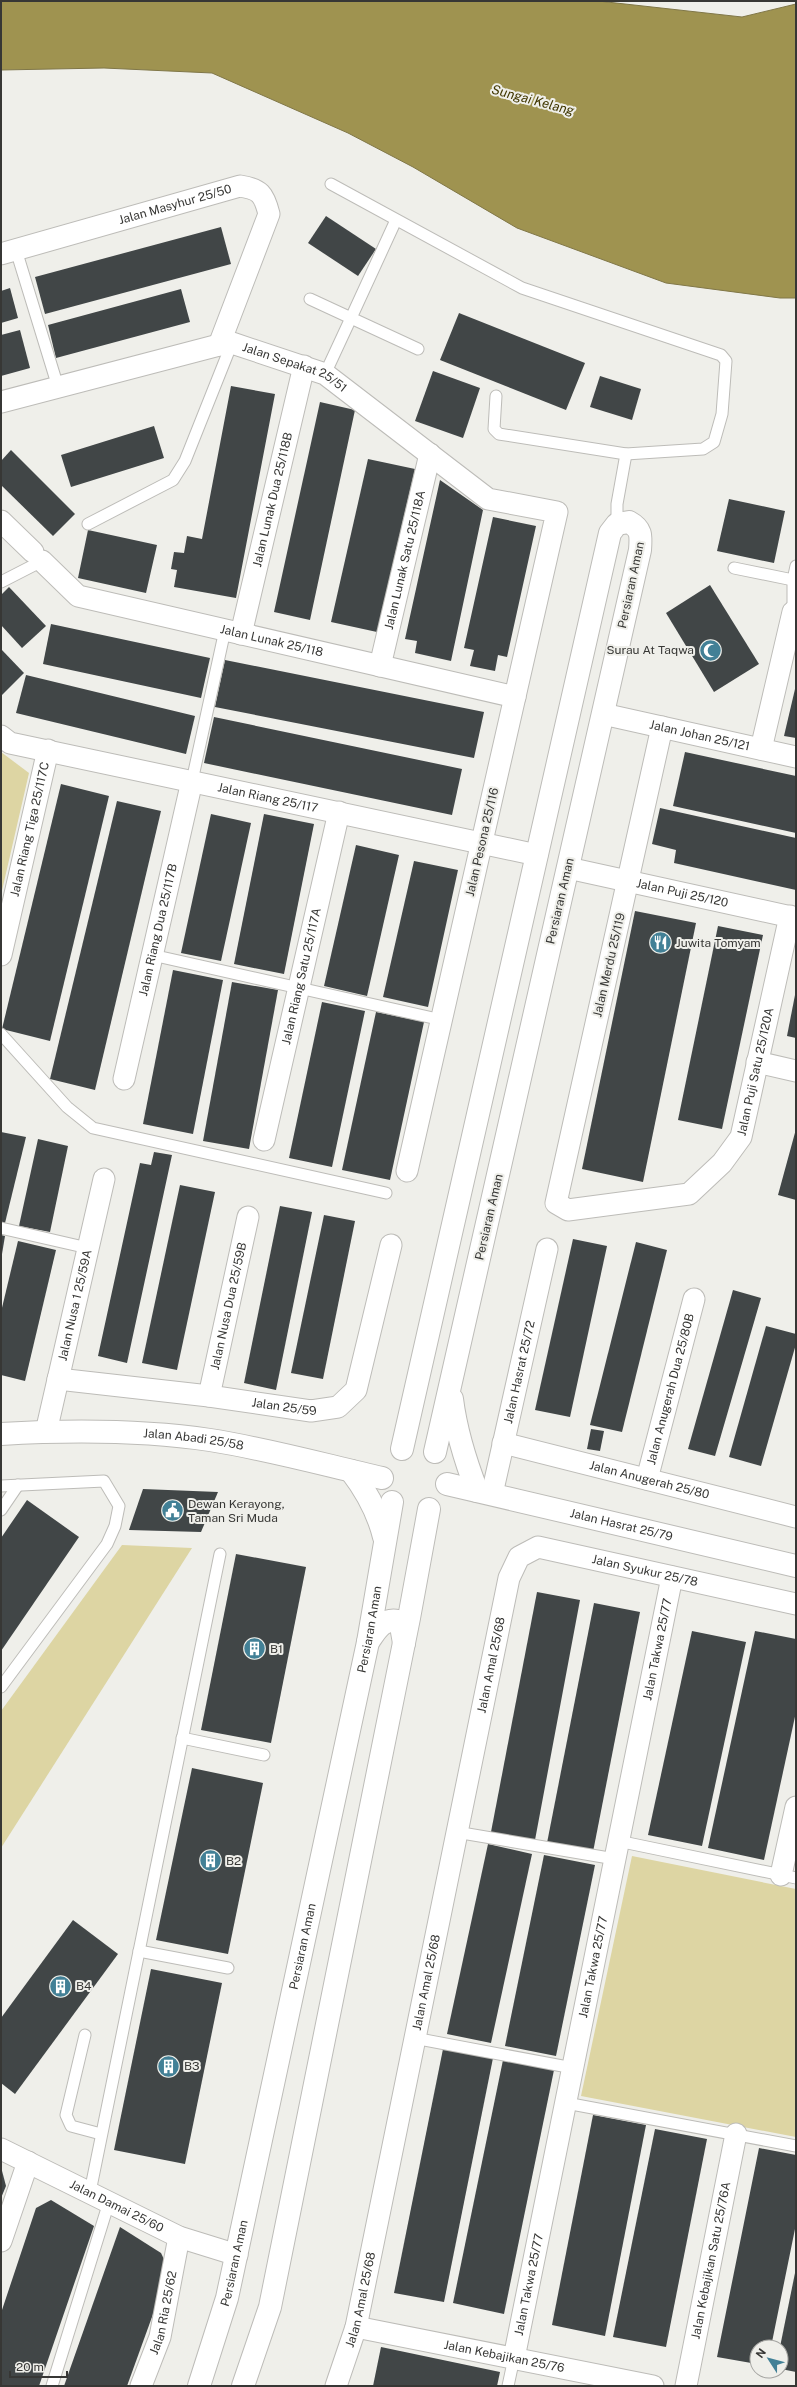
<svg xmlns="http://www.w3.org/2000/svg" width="797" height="2387" viewBox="0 0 797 2387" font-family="'Public Sans',sans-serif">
<rect width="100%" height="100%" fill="#efefea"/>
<!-- green -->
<g fill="#ddd5a3">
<path d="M1,752L29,773L1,895Z"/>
<path d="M122,1545L192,1548L1,1848V1711Z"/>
<path d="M632,1856L796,1889V2137L581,2096Z"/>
</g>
<!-- water -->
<path fill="#9f9350" stroke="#807748" d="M1,1H598L742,17L796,4V298H780L666,283L517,228L413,167L348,133L212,73L104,68L1,70Z"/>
<!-- building -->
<g fill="#414647">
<path d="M326,216L376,249L358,276L308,243Z"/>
<path d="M221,227L231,264L45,314L35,277Z"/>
<path d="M10,288L18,318L1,323V291Z"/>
<path d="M181,289L190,322L56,358L48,325Z"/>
<path d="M459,313L585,363L566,410L440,360Z"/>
<path d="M20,330L30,368L1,376V335Z"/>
<path d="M433,371L480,388L463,438L415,421Z"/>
<path d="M600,376L641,389L632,420L590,407Z"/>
<path d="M231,386L275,394L236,598L174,587L177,570L171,569L174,552L184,553L187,536L202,539Z"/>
<path d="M320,402L355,410L310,620L274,612Z"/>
<path d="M154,426L164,458L71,487L61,455Z"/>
<path d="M11,450L75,514L53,536L1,485V461Z"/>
<path d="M368,459L415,469L377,632L331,622Z"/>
<path d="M440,480L483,510L451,661L415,653L417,641L405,639Z"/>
<path d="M729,499L785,511L774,563L717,551Z"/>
<path d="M493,517L536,526L507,657L498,655L495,671L470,666L474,650L464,648Z"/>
<path d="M88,530L157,545L146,593L78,578Z"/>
<path d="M710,585L759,664L714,692L666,613Z"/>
<path d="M9,587L46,626L22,648L1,625V595Z"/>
<path d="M51,624L210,658L201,698L43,664Z"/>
<path d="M1,649L24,673L1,696Z"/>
<path d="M225,660L484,712L474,758L215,707Z"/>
<path d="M26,675L195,716L186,754L16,713Z"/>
<path d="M795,689H796V738L784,736Z"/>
<path d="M214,717L462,769L452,815L204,763Z"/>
<path d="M685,752L796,776V833L673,806Z"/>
<path d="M61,784L109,796L50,1041L2,1029Z"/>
<path d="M117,801L161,811L95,1090L50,1079Z"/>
<path d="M660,808L796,838V890L674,863L676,850L652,844Z"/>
<path d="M211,814L251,823L221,961L181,953Z"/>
<path d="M264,814L314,824L284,974L234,964Z"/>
<path d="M356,845L399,855L367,996L324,986Z"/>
<path d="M414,861L458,870L428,1007L383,997Z"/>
<path d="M635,911L696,923L643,1182L582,1169Z"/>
<path d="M718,926L763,935L722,1129L678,1120Z"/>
<path d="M173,970L223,980L193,1134L143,1124Z"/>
<path d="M232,982L278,990L249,1149L203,1141Z"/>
<path d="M795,995L796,996V1038L787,1036Z"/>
<path d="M322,1002L365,1011L332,1167L289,1158Z"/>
<path d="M376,1012L424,1022L390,1180L342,1170Z"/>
<path d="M796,1129V1200L778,1195Z"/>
<path d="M1,1132L26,1137L5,1223L1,1222Z"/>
<path d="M38,1139L68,1146L50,1232L19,1226Z"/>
<path d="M154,1152L172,1155L127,1363L98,1356L140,1163L151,1165Z"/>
<path d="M180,1185L215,1192L177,1370L142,1363Z"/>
<path d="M280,1206L312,1212L276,1390L244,1383Z"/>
<path d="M324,1215L355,1221L323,1379L291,1373Z"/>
<path d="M1,1235L5,1236L2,1254H1Z"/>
<path d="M573,1239L607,1246L570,1417L535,1410Z"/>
<path d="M18,1241L56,1250L25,1381L1,1375V1312Z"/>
<path d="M636,1242L667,1250L622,1432L590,1425Z"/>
<path d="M733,1290L761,1298L715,1456L688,1449Z"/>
<path d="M766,1326L796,1334V1344L761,1466L729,1457Z"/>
<path d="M591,1429L604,1431L600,1451L587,1449Z"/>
<path d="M143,1489L218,1492L201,1532L129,1530Z"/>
<path d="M27,1500L79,1537L1,1651V1538Z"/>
<path d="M236,1554L306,1567L271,1743L201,1730Z"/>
<path d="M537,1592L580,1600L535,1840L491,1832Z"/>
<path d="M594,1603L640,1612L593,1852L547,1843Z"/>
<path d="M692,1631L746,1642L702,1846L648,1835Z"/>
<path d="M755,1631L796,1639V1712L764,1860L708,1848Z"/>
<path d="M192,1768L263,1783L228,1954L156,1940Z"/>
<path d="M488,1844L532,1854L491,2043L447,2034Z"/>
<path d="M544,1855L595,1865L556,2056L505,2046Z"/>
<path d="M73,1920L118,1954L15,2094L1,2083V2018Z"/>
<path d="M151,1969L222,1983L185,2164L114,2150Z"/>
<path d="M443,2049L493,2058L444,2302L394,2293Z"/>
<path d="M503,2060L554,2070L504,2314L453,2303Z"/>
<path d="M593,2115L646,2125L605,2336L552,2325Z"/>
<path d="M655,2129L707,2139L666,2347L613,2337Z"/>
<path d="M759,2148L796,2155V2224L771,2347H757V2364L717,2357Z"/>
<path d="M1,2167L6,2186L1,2198Z"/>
<path d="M51,2200L94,2226L39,2386H1V2313L36,2208Z"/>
<path d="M120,2227L161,2253L169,2270L127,2386H64Z"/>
<path d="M796,2268V2372L781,2369L780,2347Z"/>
<path d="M381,2347L500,2372L497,2386H373Z"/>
</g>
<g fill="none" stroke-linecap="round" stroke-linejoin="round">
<defs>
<g id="service">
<path d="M331,184L522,288L721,355L726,361L722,414L714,442L703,449L626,454L499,434L494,429L496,396"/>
<path d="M396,220L351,318L418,349"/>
<path d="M16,250L58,387"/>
<path d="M310,299L351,318L325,374"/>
<path d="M88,524L173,480L185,461L232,343"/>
<path d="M617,524V504L626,454"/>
<path d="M734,568L793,580"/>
<path d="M1,582L42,561"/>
<path d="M793,612V580L796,566"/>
<path d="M192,781L225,630"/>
<path d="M152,955L442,1020"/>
<path d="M1,1034L67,1107L93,1128L386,1193"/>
<path d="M1,1228L88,1248"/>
<path d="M1,1486L104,1481L119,1506L115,1526L107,1544L1,1687"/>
<path d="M1,1510L18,1485"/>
<path d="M182,1738L264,1755"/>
<path d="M456,1832L615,1859"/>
<path d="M618,1841L796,1878"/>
<path d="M139,1951L228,1968"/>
<path d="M85,2035L66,2115L71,2126L101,2134"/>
<path d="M414,2038L573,2068"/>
<path d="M566,2103L796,2146"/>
<path d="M90,2192L220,1554"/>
<path d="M52,2386L109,2202"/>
<path d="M508,2386L514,2358"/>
</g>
<g id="minor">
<path id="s1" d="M1,254L240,186C260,189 264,194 269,214L219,345"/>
<path id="s2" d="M1,402L219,345L232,343L325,374L488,499L557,512L407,1171"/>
<path d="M1,521L33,552"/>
<path id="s3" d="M42,561L78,596L515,697"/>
<path id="s4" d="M241,634L304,366"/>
<path id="s5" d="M380,666L430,454"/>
<path id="s6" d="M603,714L796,757"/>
<path id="s7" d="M662,727L556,1203L568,1210L689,1194L722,1163L741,1137L790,916"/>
<path id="s8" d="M1,736L10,743L537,855"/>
<path d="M761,749L793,612L796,613"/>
<path id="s9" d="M568,868L796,918"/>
<path id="s10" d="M1,955L48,750"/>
<path d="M757,1062L796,1071"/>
<path id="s11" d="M124,1079L192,781"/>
<path id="s12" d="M264,1140L339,812"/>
<path id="s13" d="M58,1379L209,1396L311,1411L338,1407L356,1390L391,1245"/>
<path id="s14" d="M209,1396L248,1217"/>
<path id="s15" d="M46,1432L104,1179"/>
<path id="s16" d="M503,1443L796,1517"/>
<path id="s17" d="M647,1479L694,1299"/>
<path id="s18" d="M492,1494L547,1249"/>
<path d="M781,1875L796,1807"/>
<path id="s19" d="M1,2149L179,2237L237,2255"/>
<path d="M1,2241L28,2162"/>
<path id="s20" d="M356,2327L653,2386"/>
<path id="s21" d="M514,2358L672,1577"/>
<path id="s22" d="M141,2386L160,2337L179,2237"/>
<path id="s23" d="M336,2386L356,2327L509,1578L519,1557L538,1547L796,1604"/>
<path id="s24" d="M686,2386L736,2134"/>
</g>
<g id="tertiary">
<path d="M452,1399C456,1431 465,1460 477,1491"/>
<path id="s25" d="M1,1434C70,1430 142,1430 210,1440C268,1449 325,1465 382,1478"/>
<path d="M402,1449L610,533L617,524L629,522C642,529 641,536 640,550L435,1452"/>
<path d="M351,1471C367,1492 378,1512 384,1537"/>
<path id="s26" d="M447,1484L796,1566"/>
<path d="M368,1642C376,1631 382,1618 398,1621L401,1626L404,1643"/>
<path id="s27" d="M199,2386L227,2298L368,1642L392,1502"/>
<path d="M243,2386L270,2307L409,1618L429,1509"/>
</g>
</defs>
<!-- service casing -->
<use href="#service" stroke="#bdbcb8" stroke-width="13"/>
<!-- minor casing -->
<use href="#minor" stroke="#bdbcb8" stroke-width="23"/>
<!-- tertiary casing -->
<use href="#tertiary" stroke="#bdbcb8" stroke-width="24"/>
<!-- service -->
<use href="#service" stroke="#fff" stroke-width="11"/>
<!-- minor -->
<use href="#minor" stroke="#fff" stroke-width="21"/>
<!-- tertiary -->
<use href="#tertiary" stroke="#fff" stroke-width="22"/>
</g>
<!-- icons -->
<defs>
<symbol id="mosque-disc" viewBox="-11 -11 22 22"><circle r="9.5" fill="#428096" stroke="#efefea"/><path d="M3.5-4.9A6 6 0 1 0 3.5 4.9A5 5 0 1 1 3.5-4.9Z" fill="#fff"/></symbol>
<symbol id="restaurant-disc" viewBox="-11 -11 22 22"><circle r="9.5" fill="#428096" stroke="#efefea"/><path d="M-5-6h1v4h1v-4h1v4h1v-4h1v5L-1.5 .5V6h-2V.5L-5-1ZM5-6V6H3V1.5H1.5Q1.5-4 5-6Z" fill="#fff"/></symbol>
<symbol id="civic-disc" viewBox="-11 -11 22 22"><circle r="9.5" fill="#428096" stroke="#efefea"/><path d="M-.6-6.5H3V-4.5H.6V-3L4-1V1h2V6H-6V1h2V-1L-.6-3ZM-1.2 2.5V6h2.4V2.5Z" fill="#fff"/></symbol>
<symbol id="building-disc" viewBox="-11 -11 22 22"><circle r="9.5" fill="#428096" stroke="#efefea"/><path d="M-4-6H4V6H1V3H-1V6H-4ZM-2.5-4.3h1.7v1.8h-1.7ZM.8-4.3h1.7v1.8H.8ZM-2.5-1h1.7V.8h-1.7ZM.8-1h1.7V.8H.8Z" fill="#fff"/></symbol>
</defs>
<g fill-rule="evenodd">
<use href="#mosque-disc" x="698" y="638" width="25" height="25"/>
<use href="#restaurant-disc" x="648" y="930" width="25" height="25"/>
<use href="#civic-disc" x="160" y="1498" width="25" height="25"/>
<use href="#building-disc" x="242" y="1636" width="25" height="25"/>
<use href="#building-disc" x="198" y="1848" width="25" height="25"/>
<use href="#building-disc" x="48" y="1974" width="25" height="25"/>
<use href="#building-disc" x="156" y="2054" width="25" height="25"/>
</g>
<g text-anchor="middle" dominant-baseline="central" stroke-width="4" stroke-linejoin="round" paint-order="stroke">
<!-- street labels -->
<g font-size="12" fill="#373735" stroke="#efefea">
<text stroke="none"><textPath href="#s1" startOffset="181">Jalan Masyhur 25/50</textPath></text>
<text stroke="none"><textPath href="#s2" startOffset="306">Jalan Sepakat 25/51</textPath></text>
<text stroke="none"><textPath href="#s4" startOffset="138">Jalan Lunak Dua 25/118B</textPath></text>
<text stroke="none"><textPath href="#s5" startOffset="109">Jalan Lunak Satu 25/118A</textPath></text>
<text transform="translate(631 585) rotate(-78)">Persiaran Aman</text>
<text stroke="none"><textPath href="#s3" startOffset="249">Jalan Lunak 25/118</textPath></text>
<text stroke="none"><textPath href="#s6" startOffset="99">Jalan Johan 25/121</textPath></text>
<text stroke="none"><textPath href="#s8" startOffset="275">Jalan Riang 25/117</textPath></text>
<text stroke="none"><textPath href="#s10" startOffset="129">Jalan Riang Tiga 25/117C</textPath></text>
<text transform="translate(482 842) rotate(-77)">Jalan Pesona 25/116</text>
<text stroke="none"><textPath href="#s9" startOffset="117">Jalan Puji 25/120</textPath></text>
<text transform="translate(560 901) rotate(-77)">Persiaran Aman</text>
<text stroke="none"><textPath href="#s11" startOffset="153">Jalan Riang Dua 25/117B</textPath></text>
<text transform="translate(609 965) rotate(-77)">Jalan Merdu 25/119</text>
<text stroke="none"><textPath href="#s12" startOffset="168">Jalan Riang Satu 25/117A</textPath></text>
<text stroke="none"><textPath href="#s7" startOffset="768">Jalan Puji Satu 25/120A</textPath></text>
<text transform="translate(489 1217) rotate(-77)">Persiaran Aman</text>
<text stroke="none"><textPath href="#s15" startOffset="130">Jalan Nusa 1 25/59A</textPath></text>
<text stroke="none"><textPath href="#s14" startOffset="92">Jalan Nusa Dua 25/59B</textPath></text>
<text stroke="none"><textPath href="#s18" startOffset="125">Jalan Hasrat 25/72</textPath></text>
<text stroke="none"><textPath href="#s17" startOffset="93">Jalan Anugerah Dua 25/80B</textPath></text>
<text stroke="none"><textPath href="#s13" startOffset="228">Jalan 25/59</textPath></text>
<text stroke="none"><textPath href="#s25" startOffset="193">Jalan Abadi 25/58</textPath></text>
<text stroke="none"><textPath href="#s16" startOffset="151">Jalan Anugerah 25/80</textPath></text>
<text stroke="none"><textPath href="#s26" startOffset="179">Jalan Hasrat 25/79</textPath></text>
<text stroke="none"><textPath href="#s23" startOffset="981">Jalan Syukur 25/78</textPath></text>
<text stroke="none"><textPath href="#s27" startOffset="776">Persiaran Aman</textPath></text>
<text stroke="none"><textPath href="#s21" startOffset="723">Jalan Takwa 25/77</textPath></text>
<text stroke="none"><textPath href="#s23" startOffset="738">Jalan Amal 25/68</textPath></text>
<text stroke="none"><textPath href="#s27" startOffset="452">Persiaran Aman</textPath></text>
<text stroke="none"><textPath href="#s21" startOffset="399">Jalan Takwa 25/77</textPath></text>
<text stroke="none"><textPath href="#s23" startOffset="414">Jalan Amal 25/68</textPath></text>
<text stroke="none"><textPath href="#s19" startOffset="129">Jalan Damai 25/60</textPath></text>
<text stroke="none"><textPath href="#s24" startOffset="128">Jalan Kebajikan Satu 25/76A</textPath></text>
<text stroke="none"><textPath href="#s27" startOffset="128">Persiaran Aman</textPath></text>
<text stroke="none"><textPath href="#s21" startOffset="75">Jalan Takwa 25/77</textPath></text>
<text stroke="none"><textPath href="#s23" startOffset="90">Jalan Amal 25/68</textPath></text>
<text stroke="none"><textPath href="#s22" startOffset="77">Jalan Ria 25/62</textPath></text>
<text stroke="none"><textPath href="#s20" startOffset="151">Jalan Kebajikan 25/76</textPath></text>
</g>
<!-- poi labels -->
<g font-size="12" fill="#373735" stroke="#efefea" text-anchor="start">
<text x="694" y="650" text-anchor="end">Surau At Taqwa</text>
<text x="676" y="943">Juwita Tomyam</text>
<text x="188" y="1504">Dewan Kerayong,<tspan x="188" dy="14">Taman Sri Muda</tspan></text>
<text x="270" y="1649">B1</text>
<text x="226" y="1861">B2</text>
<text x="76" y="1986">B4</text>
<text x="184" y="2066">B3</text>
</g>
<!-- water labels -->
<g font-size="13" font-style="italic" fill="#403700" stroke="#efefea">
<text transform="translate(533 100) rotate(15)">Sungai Kelang</text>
</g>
</g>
<!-- border -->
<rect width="797" height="2387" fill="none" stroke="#373735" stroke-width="4"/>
<!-- north arrow -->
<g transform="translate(769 2359) rotate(306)"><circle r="19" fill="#efefea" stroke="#a5a5a2"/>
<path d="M0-3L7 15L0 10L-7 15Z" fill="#428096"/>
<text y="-6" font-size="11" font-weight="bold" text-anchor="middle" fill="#373735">N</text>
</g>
<!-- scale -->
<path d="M10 2371v6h57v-6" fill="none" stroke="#373735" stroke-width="2"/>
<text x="16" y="2371" font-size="12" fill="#373735" stroke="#efefea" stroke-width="3" paint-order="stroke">20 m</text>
</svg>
